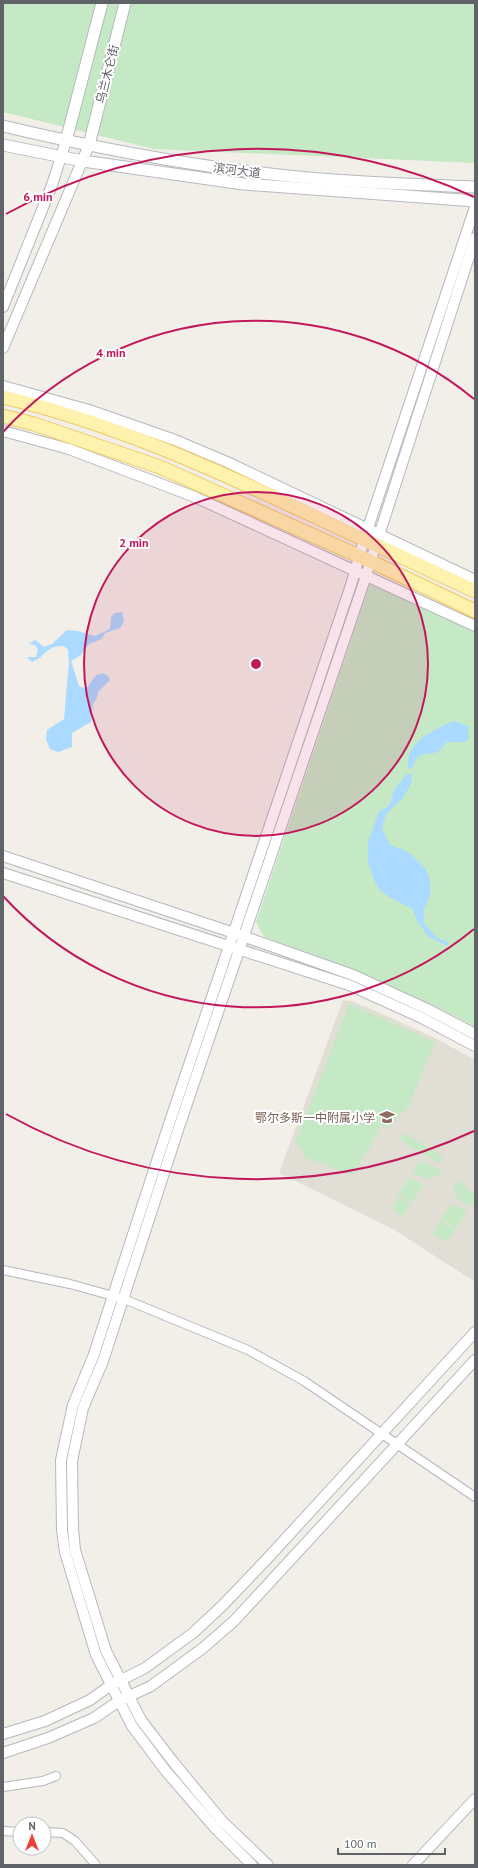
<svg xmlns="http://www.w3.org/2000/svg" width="478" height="1868" viewBox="0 0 478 1868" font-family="'PT Sans','Noto Sans SC',sans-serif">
<rect width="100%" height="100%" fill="#f1efe8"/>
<!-- education -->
<path fill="#e1ded6" d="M343,1000L352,1001L387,1016L437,1039L475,1060V1282L393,1229L279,1173Z"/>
<!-- green -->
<g fill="#c5e8c5">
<path d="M3,3H475V163L154,149L3,112Z"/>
<path d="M370,584L475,632V1027C408,990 336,964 264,937L256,922Z"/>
<path d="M349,1004L435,1042L408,1107L388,1128L380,1125L374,1140L352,1175L304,1157L300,1146L295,1144Z"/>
<path d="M404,1133L443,1157L439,1164L400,1140Z"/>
<path d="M420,1161L441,1170L438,1176L435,1175L432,1179L428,1177L426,1180L413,1172Z"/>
<path d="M410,1177L423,1185L412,1203L398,1194Z"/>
<path d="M458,1180L475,1195V1199L470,1207L456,1198L458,1195L454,1192L456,1188L454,1186Z"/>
<path d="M398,1196L410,1204L403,1216L392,1209Z"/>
<path d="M452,1203L467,1212L456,1229L441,1219Z"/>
<path d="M440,1221L455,1230L447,1241H444L432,1234Z"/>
</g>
<!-- water -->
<g fill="#aadaff">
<path d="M122,612L124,622L120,628L105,633L102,639L89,644L81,655L71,661L79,686L86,689L96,675L103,673L108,676L110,680L98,692L97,698L93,704L91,722L72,733V747L58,752L50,749L46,739L47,730L64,719L69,661L68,650L64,646C45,645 46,657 32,662L27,657H36L38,650L35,645L29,644L30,643L35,640L44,647L52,644L67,630L78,631L95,636L110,629L111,617L115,613Z"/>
<path d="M454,721L468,726L469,738L466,742H447C444,745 442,748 440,750C431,758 419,746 412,768L408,769C408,763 408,755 411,750C420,736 440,726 454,721Z"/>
<path d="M407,774H412L411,784L402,799L386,814L382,829L390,845L406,851L412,855L425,868L429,876L431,892L424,911V923L437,938L448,942V946L429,937L417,921L413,909L391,898L381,891L375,882L368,863V843L377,817L379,812L390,805L394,790Z"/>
</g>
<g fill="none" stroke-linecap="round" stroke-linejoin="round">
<defs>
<g id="minor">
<path d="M3,1270L70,1284L124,1299L248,1350L304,1381L475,1497"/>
<path d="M3,1787L43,1781L56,1776"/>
<path d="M3,1831L20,1832"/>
<path d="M44,1832L63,1833L75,1841L96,1865"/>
</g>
<g id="tertiary">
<path d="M3,307L52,185L66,141"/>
<path d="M3,348L89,145"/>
<path d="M3,386L89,410L175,440L227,462L475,580"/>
<path d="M3,431L69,449L195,497L475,626"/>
<path d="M3,856L234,933L353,975L427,1009L475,1034"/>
<path d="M3,873L349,985L422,1018L475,1046"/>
<path d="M3,1734L45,1721L90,1700L111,1685L145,1668L193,1633L223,1605L266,1560L475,1332"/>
<path d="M3,1753L48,1738L94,1718L119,1701L151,1686L203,1648L234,1621L475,1360"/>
<path d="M252,1865L215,1828L165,1770L132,1726L96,1655L65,1552L62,1530L61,1460L73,1405L93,1357L168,1127L351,585L364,540L475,207"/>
<path d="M268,1865L222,1821L174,1763L141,1720L106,1651L75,1550L73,1529L72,1461L83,1408L103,1361L178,1130L362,588L475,238"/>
<path d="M413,1865L475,1799"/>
</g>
<g id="secondary">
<path d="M3,126C91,147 180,164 270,174C338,182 407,184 475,187"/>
<path d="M66,141L102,3"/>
<path d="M3,145L83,161L243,184L475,201"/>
<path d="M89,145L125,3"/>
</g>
<g id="primary">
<path d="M3,397C113,423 214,469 316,517C369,542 422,566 475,591"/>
<path d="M3,416L34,424L160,467L370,561L475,611"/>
</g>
</defs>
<!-- minor casing -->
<use href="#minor" stroke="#b5b8bc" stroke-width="10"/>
<!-- tertiary casing -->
<use href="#tertiary" stroke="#b5b8bc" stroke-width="12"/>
<!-- secondary casing -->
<use href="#secondary" stroke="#b6babf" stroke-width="13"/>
<!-- primary casing -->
<use href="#primary" stroke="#f2c960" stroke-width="15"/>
<!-- minor -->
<use href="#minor" stroke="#fff" stroke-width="8"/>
<!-- tertiary -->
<use href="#tertiary" stroke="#fff" stroke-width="10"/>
<!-- secondary -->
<use href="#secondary" stroke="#fff" stroke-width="11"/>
<!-- primary -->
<use href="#primary" stroke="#fff2af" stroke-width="13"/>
</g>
<!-- distance rings -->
<circle cx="256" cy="664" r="172" fill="#c2185b" fill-opacity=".12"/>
<g fill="none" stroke="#c2185b" stroke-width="2">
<circle cx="256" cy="664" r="172"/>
<path d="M474 929A343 343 0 0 1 3 896M3 432A343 343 0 0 1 474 399"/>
<path d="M474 1131A515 515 0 0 1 6 1114M6 214A515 515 0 0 1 474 197"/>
</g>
<!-- icons -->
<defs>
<symbol id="school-bare" viewBox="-9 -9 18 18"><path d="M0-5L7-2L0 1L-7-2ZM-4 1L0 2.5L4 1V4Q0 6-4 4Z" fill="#8d6e63" stroke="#fff" stroke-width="2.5" paint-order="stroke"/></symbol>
</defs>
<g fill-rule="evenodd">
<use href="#school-bare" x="376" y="1106" width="22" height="22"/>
</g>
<g text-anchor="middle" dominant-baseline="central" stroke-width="4" stroke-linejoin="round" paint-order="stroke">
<!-- street labels -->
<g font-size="12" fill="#5f6368" stroke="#fff">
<text transform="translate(107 74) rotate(-76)">乌兰木仑街</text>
<text transform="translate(237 170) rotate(7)">滨河大道</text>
</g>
<!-- education labels -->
<g font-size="12" fill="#785e54" stroke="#fff" text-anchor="end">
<text x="375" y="1117">鄂尔多斯一中附属小学</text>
</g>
</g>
<circle cx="256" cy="664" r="6" fill="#c2185b" stroke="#fff" stroke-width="2"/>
<g font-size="12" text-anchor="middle" font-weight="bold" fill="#c2185b" stroke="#fff" stroke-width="4" stroke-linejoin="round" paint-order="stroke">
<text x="38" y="201">6 min</text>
<text x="111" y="357">4 min</text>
<text x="134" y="547">2 min</text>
</g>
<!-- border -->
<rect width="478" height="1868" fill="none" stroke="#5f6368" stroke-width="8"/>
<!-- north arrow -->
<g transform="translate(32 1836)"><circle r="19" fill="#ffffff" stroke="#bfc1c3"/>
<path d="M0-3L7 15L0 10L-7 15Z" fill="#ea4335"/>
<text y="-6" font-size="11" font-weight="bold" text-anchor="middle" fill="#5f6368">N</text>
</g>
<!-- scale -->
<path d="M338 1848v6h107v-6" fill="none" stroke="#5f6368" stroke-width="2"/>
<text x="344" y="1848" font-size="12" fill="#5f6368" stroke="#ffffff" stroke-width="3" paint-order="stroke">100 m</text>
</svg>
